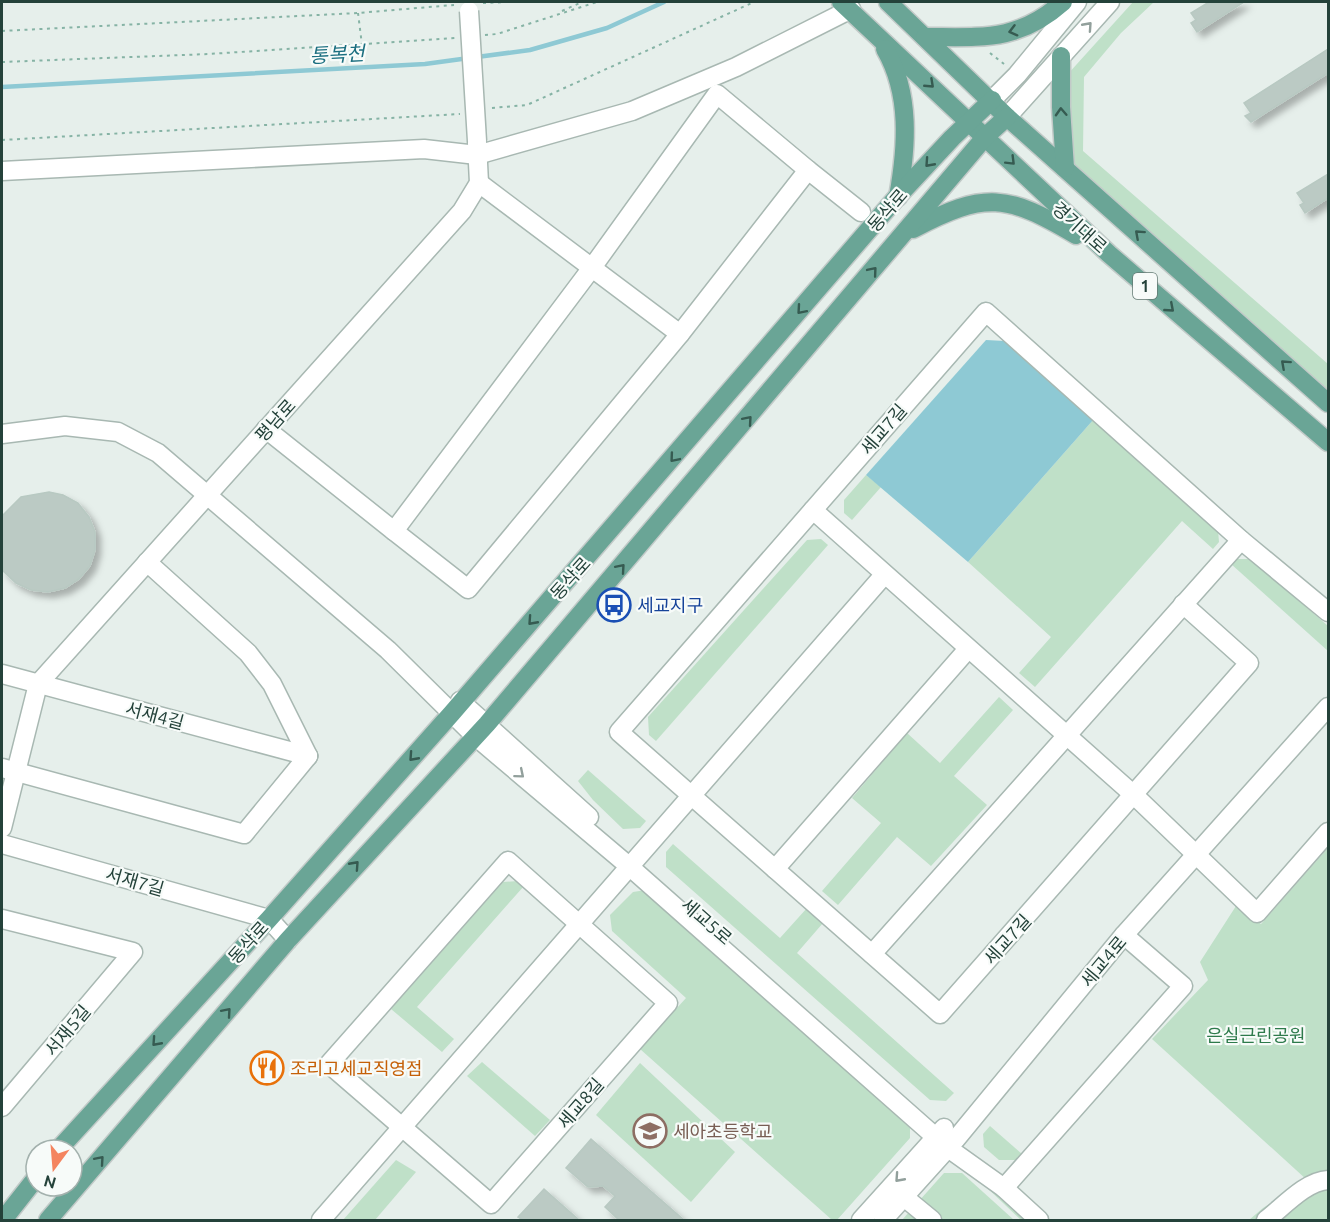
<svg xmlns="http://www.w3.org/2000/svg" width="1330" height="1222" viewBox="0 0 1330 1222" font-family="Ubuntu,'Noto Sans KR',sans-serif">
<defs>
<filter id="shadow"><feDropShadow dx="5.5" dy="5.5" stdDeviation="3" flood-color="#0004"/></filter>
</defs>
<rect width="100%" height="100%" fill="#e6efeb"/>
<!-- green -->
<g fill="#bfe0c8">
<path d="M1133,2H1154L1121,33L1084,77L1083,151L1328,364V390L1071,162L1067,75Z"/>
<path d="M1094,419L1218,530L1219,542L1213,549L1182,521L1035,687L1019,673L1051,637L968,562Z"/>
<path d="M866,475L881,487L852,520L844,513V500Z"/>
<path d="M821,539L828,545L656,741L649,735L648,717L807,540Z"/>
<path d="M1236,559H1251L1328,626V651L1231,564Z"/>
<path d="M999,697L1013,710L954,776L987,805L931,866L897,837L838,905L822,891L881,823L852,798L907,733L940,763Z"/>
<path d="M588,770L646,821L640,828L623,829L593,800L578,781Z"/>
<path d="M673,844L780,938L807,908L823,923L797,953L954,1093L946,1101L930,1100L666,867V852Z"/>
<path d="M1328,848V1220H1249L1263,1208L1307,1180L1152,1039L1208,980L1200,962L1236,906L1261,924Z"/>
<path d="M518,881L524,886L417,1007L454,1039L442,1052L391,1009L503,882Z"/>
<path d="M646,890L910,1128V1138L837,1220H832L640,1049L686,998L612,931L610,915L633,892Z"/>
<path d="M482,1062L550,1120L535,1136L467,1076Z"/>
<path d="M640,1063L735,1152L691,1202L596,1115Z"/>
<path d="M990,1126L1022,1154L1016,1160H999L984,1147L983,1134Z"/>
<path d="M396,1160L416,1172L375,1220H343Z"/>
<path d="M959,1161L1038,1220H1021Z"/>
<path d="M944,1173H962L1014,1220H902Z"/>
</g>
<!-- water -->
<path fill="#8ec9d4" d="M986,340L1005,341L1094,419L968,562L866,475Z"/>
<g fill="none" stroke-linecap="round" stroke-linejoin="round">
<!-- stream -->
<g stroke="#8ec9d4" stroke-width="4.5">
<path d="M477,57L530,50L607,28L664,2"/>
<path d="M2,87L425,64L469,58"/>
</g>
</g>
<!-- building -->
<g fill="#bbcac4" stroke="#b8c9c2" stroke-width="1.5" filter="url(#shadow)">
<path d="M1209,2H1244L1197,32L1191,23L1196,20L1191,13Z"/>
<path d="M1328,49V73L1251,122L1245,116L1251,113L1244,103Z"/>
<path d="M1328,174V198L1305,213L1300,205L1304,203L1297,193Z"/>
<path d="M49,492L63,495L78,503L89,517L95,532V550L90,566L79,579L65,588L48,592L31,590L16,583L3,571L2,516L21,497Z"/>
<path d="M591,1139L684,1220H619L605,1207L615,1196L603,1186L588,1187L566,1168Z"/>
<path d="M544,1189L579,1220H523L518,1217Z"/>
</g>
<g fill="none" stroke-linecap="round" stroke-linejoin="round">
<defs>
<g id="minor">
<path d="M992,100L1017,75L1077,2"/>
<path d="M1007,117L1110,2"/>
<path d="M2,171L424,149L477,155L632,111L736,67L851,9"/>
<path d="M479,183L680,334L808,170L861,212"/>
<path d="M680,334L468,589L394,531L591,269L717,94L808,170"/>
<path d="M266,429L394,531"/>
<path d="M2,434L65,426L118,432L158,453L388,650L475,736L630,867L948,1148L1004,1188L1183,986L1124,935"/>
<path d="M813,510L1135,796L1257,913L1328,832"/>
<path d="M147,562L248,653L272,684L308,756"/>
<path d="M1183,604L1249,663L940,1014L619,732L986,312L1241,540L1328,612"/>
<path d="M2,674L308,756"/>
<path d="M460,701L589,817"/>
<path d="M2,768L244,834L308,756"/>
<path d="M2,828L38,684L462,211L479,183L477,143"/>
<path d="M2,844L269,919L288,940"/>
<path d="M508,861L668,1003L491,1204L329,1064Z"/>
<path d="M775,869L968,649"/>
<path d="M2,919L133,952L2,1107"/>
<path d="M872,954L1241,540"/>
<path d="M1004,1188L1039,1220"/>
<path d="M904,1197L932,1220"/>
<path d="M321,1220L884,575"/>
<path d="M861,1220L944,1128"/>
<path d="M883,1220L956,1139L1124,935L1328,707"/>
<path d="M1266,1220C1283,1207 1306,1181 1328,1180"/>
</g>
<g id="major">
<path d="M841,2L1109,254L1328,442"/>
<path d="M888,2L1007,117L1328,403"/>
<path d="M925,37C982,37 1018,42 1063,2"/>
<path d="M885,49C911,94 907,147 898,197"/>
<path d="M1061,56V107L1065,168"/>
<path d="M913,229C985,191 1007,194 1076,235"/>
<path d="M58,1150L269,919L452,713L897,197L952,138L992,100"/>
<path d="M3,1220L36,1178"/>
<path d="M48,1220L288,940L487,724L986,136L1007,117"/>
</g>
</defs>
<!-- minor casing -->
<use href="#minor" stroke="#a8b8b2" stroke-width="21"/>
<!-- major casing -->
<use href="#major" stroke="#c2cac8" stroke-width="21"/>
<!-- path -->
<g stroke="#86b3a5" stroke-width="2" stroke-dasharray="3 4.5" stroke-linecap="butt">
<path d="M483,3L508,2"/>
<path d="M562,11L582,2"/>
<path d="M358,13L362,45"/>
<path d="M2,31L358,13L454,5"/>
<path d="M485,35L497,34L597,2"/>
<path d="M990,53L1004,64"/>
<path d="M2,62L209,54L456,38"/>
<path d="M492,108L527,105L754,2"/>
<path d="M2,140L460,114"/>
</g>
<!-- minor -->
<use href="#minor" stroke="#fff" stroke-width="18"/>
<!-- major -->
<use href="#major" stroke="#6aa596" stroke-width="18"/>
<defs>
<path id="minor-bridge" d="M469,11L477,141"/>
</defs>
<!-- minor-bridge casing -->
<use href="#minor-bridge" stroke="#a8b8b2" stroke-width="21" stroke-linecap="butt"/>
<!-- minor-bridge -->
<use href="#minor-bridge" stroke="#fff" stroke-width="18"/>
</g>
<!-- one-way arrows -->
<defs><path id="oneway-chevron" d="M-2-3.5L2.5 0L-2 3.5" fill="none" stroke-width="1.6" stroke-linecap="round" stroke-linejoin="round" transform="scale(1.5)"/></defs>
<g stroke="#92a09c">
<use href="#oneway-chevron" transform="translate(1088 26) rotate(-48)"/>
<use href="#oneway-chevron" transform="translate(520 774) rotate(40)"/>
<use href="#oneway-chevron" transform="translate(899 1178) rotate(132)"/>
</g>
<g stroke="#365b51">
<use href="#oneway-chevron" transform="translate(1013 31) rotate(165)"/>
<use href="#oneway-chevron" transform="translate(930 84) rotate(43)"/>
<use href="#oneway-chevron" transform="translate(1061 112) rotate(-93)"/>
<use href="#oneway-chevron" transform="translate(1011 161) rotate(45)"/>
<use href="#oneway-chevron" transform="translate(929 163) rotate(132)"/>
<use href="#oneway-chevron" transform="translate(1139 234) rotate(-138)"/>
<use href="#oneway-chevron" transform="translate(873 271) rotate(-50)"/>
<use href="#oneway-chevron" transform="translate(1170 308) rotate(41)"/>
<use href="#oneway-chevron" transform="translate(801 310) rotate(131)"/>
<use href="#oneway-chevron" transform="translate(1285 364) rotate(-138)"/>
<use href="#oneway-chevron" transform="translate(748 420) rotate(-49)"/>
<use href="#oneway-chevron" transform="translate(674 458) rotate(130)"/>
<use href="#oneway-chevron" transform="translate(621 568) rotate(-49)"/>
<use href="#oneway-chevron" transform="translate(532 621) rotate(132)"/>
<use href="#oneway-chevron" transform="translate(413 757) rotate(132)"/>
<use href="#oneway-chevron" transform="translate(355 865) rotate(-48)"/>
<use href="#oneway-chevron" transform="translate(227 1012) rotate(-49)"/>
<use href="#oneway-chevron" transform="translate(156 1042) rotate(132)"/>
<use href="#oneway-chevron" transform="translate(100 1160) rotate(-49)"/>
</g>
<!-- icons -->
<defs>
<symbol id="bus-ring" viewBox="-11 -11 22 22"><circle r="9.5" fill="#f7fbf9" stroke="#1a4fb4" stroke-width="1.5"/><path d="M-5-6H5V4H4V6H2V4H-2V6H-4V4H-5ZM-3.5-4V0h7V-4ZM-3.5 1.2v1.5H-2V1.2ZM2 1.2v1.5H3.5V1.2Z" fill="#1a4fb4"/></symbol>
<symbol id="restaurant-ring" viewBox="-11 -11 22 22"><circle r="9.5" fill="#f7fbf9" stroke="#e8710a" stroke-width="1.5"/><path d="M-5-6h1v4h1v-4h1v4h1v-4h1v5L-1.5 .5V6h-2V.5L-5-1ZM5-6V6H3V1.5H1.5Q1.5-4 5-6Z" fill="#e8710a"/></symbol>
<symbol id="school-ring" viewBox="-11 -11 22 22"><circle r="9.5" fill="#f7fbf9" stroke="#8d6e63" stroke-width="1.5"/><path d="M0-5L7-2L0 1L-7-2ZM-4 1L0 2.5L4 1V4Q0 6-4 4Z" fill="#8d6e63"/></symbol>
</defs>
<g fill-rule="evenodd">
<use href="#bus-ring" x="595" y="586" width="38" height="38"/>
<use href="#restaurant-ring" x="248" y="1049" width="38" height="38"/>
<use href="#school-ring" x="631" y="1112" width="38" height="38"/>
</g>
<g text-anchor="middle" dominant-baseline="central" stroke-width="4.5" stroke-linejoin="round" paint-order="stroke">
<!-- shield labels -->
<rect fill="#f7fbf9" stroke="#637a73" stroke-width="1.5" x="1133" y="273" width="24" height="26" rx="4.5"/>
<g font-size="16" font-weight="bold" fill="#24423a">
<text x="1145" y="286">1</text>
</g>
<!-- street labels -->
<g font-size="18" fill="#24423a" stroke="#f7fbf9">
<text transform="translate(887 210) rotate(-49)">동삭로</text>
<text transform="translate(1080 227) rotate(42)">경기대로</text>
<text transform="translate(275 420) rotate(-48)">평남로</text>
<text transform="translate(883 429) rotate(-49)">세교7길</text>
<text transform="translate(570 578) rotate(-48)">동삭로</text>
<text transform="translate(155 715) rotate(15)">서재4길</text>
<text transform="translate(135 881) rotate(16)">서재7길</text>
<text transform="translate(707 921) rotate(41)">세교5로</text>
<text transform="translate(1007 939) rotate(-48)">세교7길</text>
<text transform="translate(248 942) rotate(-48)">동삭로</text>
<text transform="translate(1103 961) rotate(-50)">세교4로</text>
<text transform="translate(67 1030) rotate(-50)">서재5길</text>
<text transform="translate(580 1103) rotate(-49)">세교8길</text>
</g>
<!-- transit labels -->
<g font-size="18" fill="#164399" stroke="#f7fbf9" text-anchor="start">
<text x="637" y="605">세교지구</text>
</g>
<!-- park labels -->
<g font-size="18" fill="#2d7a4b" stroke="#f7fbf9">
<text x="1256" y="1035">은실근린공원</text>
</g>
<!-- food labels -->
<g font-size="18" fill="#c56008" stroke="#f7fbf9" text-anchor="start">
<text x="290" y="1068">조리고세교직영점</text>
</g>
<!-- education labels -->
<g font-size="18" fill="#785e54" stroke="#f7fbf9" text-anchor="start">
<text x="673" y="1131">세아초등학교</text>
</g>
<!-- water labels -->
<g font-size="20" font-style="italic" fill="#1c6f80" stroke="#f7fbf9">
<text transform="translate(337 54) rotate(-3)">통복천</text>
</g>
</g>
<!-- border -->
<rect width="1330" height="1222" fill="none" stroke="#24423a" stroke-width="6"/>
<!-- north arrow -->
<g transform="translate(54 1168) rotate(196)"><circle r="28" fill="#f7fbf9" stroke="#a3b1ad" stroke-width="1.5"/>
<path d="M0-4.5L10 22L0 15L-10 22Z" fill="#f4845f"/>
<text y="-9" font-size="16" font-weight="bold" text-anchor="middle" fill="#24423a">N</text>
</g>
</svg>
